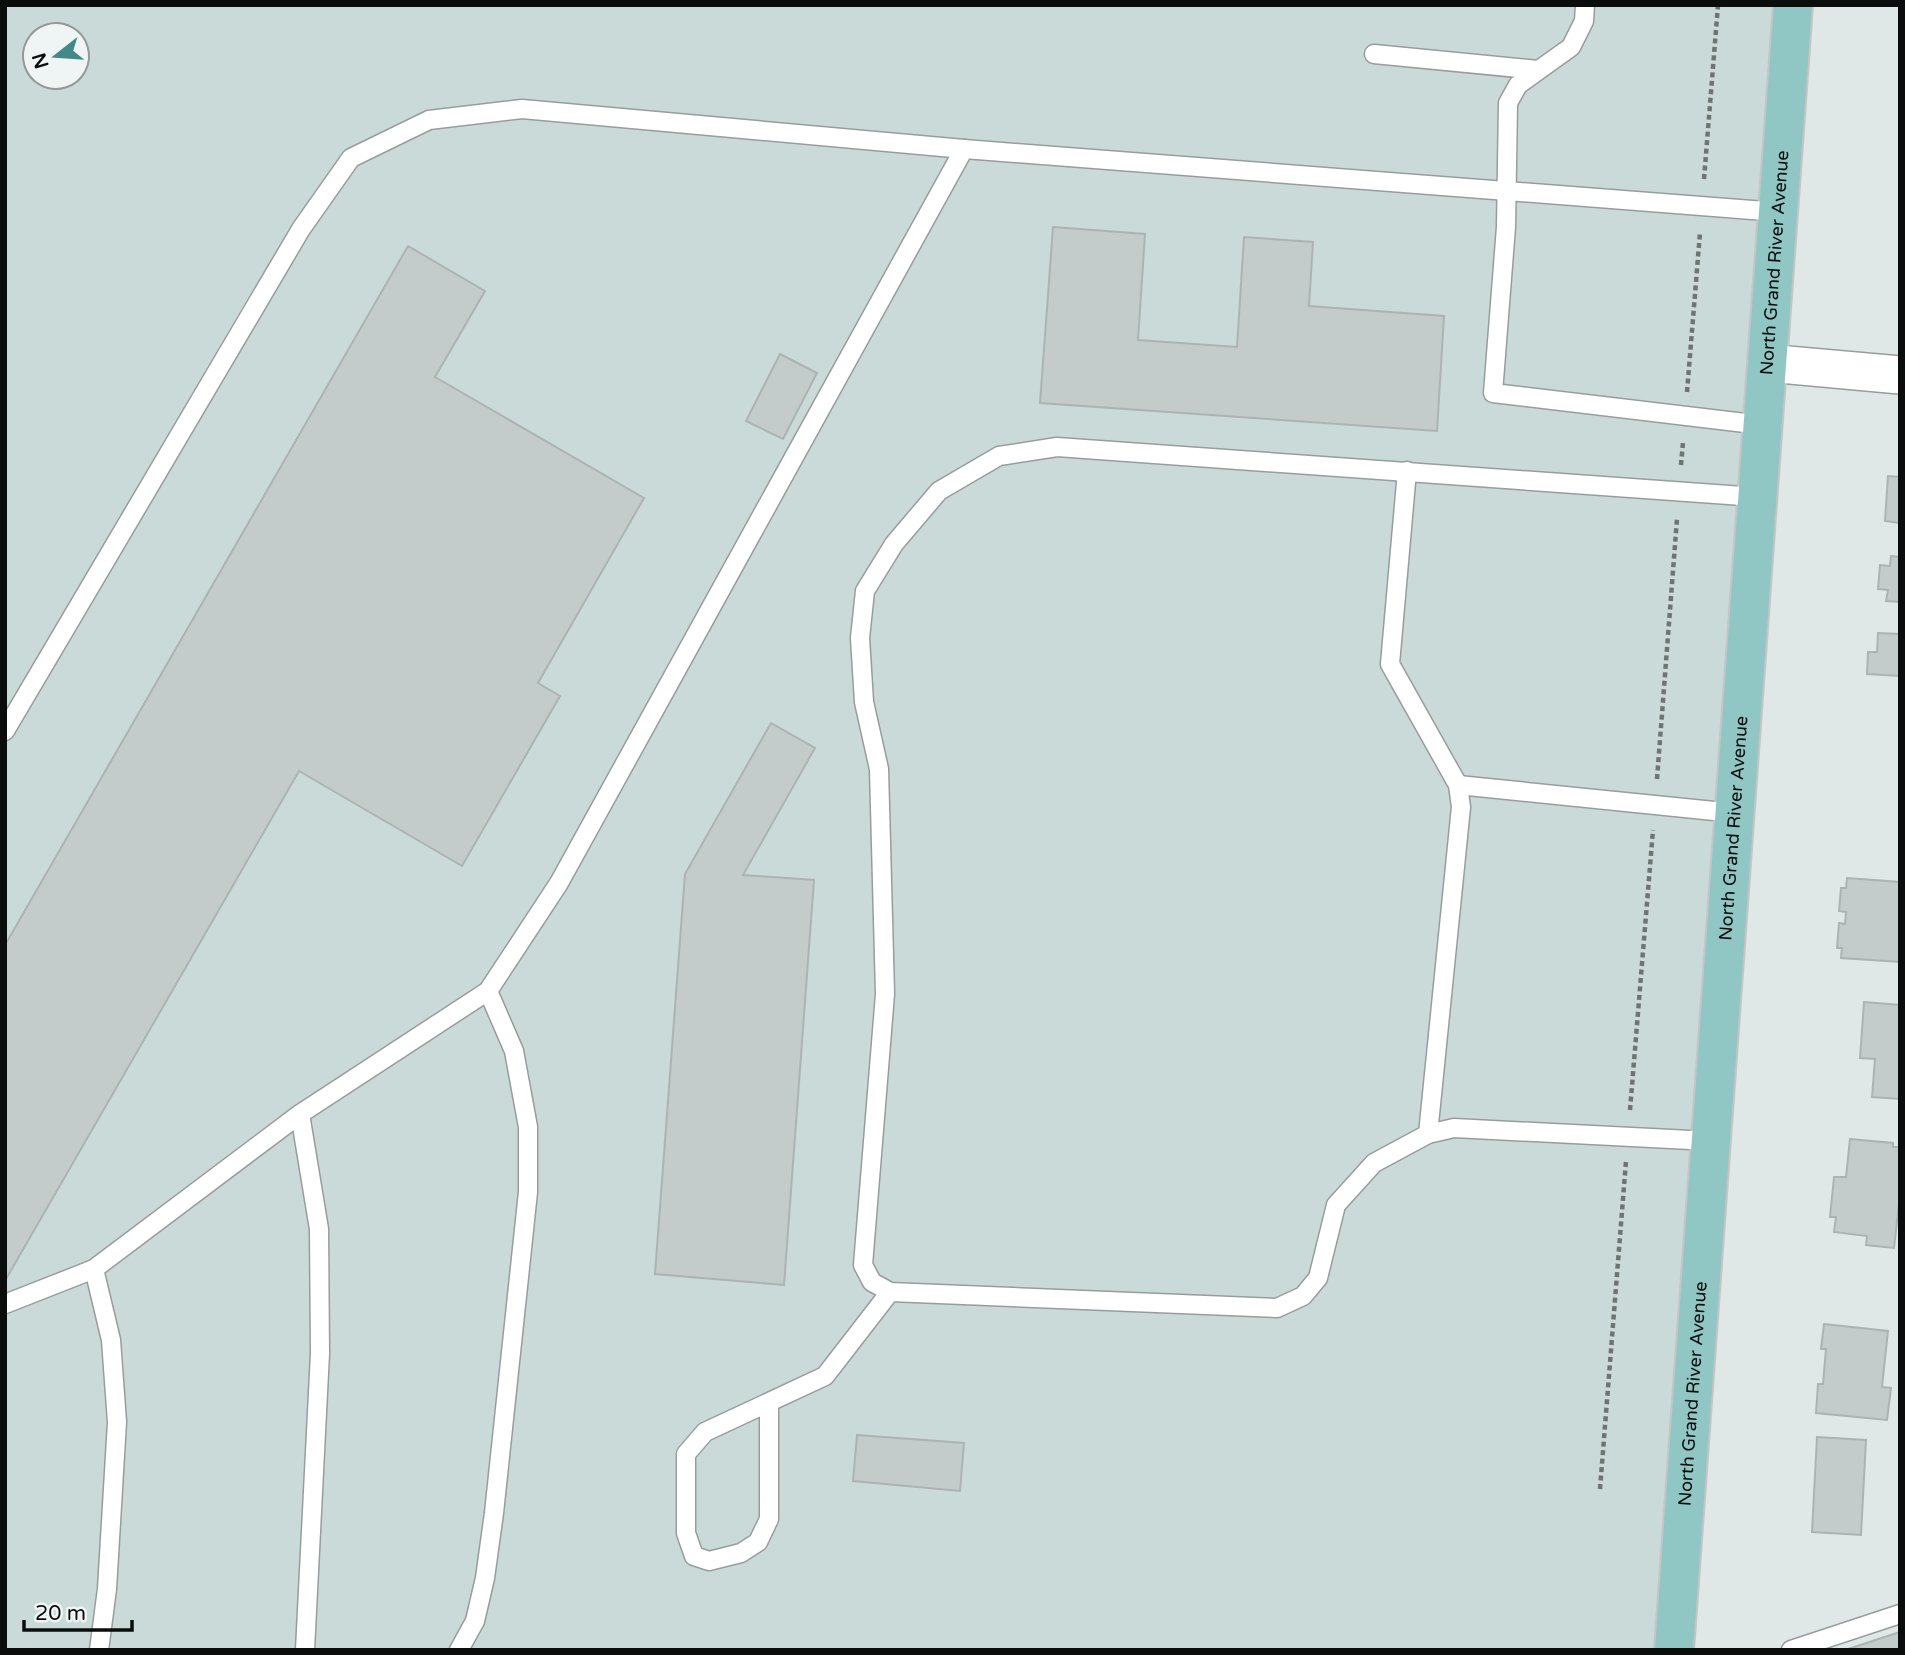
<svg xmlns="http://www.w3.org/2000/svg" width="1905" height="1655" viewBox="0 0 1905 1655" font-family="'Varela Round',sans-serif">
<rect width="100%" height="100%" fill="#e0e8e7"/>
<!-- built -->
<path fill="#cadad9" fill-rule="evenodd" d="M5,5H1776L1670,1650H5ZM35,35H77V77H35Z"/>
<!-- building -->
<g fill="#c4cbcb" stroke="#acb3b3" stroke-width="2">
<path d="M1053,227L1145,234L1138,340L1237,347L1244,237L1313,242L1309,306L1444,316L1437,431L1040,403Z"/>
<path d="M408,246L485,291L435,377L644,498L538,683L560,696L462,866L299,771L6,1279L5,945Z"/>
<path d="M780,354L817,373L783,439L746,421Z"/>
<path d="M1888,476L1900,477V523L1885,521Z"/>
<path d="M1891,556L1900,557V602L1886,601L1888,590L1878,589L1880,565L1890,566Z"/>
<path d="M1878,633L1900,634V676L1867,674L1868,652H1877Z"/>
<path d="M771,723L815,748L743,875L814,880L784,1285L655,1274L685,874Z"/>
<path d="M1847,878L1900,882V962L1841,958L1842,948H1837L1839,923L1845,924L1846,912L1839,911L1841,888H1846Z"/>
<path d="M1864,1002L1900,1005V1099L1872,1097L1875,1059L1860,1058Z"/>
<path d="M1850,1139L1893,1143V1147H1900V1195L1894,1248L1866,1245L1867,1236L1834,1232L1836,1217H1830L1834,1177H1846Z"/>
<path d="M1824,1324L1888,1331L1882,1387L1891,1388L1887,1420L1816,1413L1818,1384H1823L1826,1349H1821Z"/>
<path d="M857,1435L964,1443L960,1491L853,1481Z"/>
<path d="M1817,1437L1866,1440L1861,1535L1812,1532Z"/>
<path d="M1900,1632V1650H1845Z"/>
</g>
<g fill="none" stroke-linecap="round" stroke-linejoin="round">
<defs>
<g id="service">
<path d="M1585,5L1584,21L1571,47L1518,85L1508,103L1506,227L1493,393L1762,425"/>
<path d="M1374,54L1538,70"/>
<path d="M1407,471L1390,664L1458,785L1461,807L1428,1134"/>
<path d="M5,731L301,229L351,158L429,120L522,109L964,149L1778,212"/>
<path d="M1458,785L1734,813"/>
<path d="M300,1114L319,1229L320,1353L305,1650"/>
<path d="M1710,1141L1454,1128L1428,1134L1374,1163L1336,1205L1318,1278L1303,1296L1277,1308L890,1292L872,1282L863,1265L885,994L879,769L864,702L860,638L865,591L894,544L939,491L999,456L1057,447L1757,497"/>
<path d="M94,1269L111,1340L117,1422L107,1589L99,1650"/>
<path d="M5,1304L94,1269L300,1114L488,991L559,883L964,149"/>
<path d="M769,1402V1519L758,1542L741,1553L709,1561L694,1556L686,1533V1454L705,1432L825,1376L890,1292"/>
<path d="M459,1650L475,1621L485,1578L494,1513L528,1192V1127L514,1051L488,991"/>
<path d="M1791,1650L1900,1614"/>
</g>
<path id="minor" d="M1767,363L1900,375"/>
<g id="primary">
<path id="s1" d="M1674,1650L1793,5"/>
</g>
</defs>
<!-- service casing -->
<use href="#service" stroke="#979d9d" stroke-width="21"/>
<!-- minor casing -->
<use href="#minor" stroke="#979d9d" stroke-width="40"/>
<!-- primary casing -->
<use href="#primary" stroke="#c4c5c5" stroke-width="42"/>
<!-- path -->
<g stroke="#6f7473" stroke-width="4.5" stroke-dasharray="5 3.5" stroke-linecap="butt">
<path d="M1704,179L1718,5"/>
<path d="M1687,392L1700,233"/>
<path d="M1681,465L1683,442"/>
<path d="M1657,779L1677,519"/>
<path d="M1630,1110L1653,830"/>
<path d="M1600,1489L1626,1161"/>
</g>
<!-- service -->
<use href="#service" stroke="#fff" stroke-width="18"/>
<!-- minor -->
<use href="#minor" stroke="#fff" stroke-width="37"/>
<!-- primary -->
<use href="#primary" stroke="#90c7c5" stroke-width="38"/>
</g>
<g text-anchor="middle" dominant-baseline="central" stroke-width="6" stroke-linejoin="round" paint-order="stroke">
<!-- street labels -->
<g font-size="18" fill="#0b0d0d" stroke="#eef5f4">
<text stroke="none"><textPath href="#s1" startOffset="1391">North Grand River Avenue</textPath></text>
<text stroke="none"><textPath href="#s1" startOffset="824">North Grand River Avenue</textPath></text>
<text stroke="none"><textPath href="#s1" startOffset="257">North Grand River Avenue</textPath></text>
</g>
</g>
<!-- border -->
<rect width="1905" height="1655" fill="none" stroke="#0b0d0d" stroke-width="14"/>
<!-- north arrow -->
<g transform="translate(56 56) rotate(253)"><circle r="33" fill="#eef5f4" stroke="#939898" stroke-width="2"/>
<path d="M0-5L12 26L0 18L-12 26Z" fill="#428a88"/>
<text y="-10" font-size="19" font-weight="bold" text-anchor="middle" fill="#0b0d0d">N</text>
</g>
<!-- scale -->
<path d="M24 1620v10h108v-10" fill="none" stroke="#0b0d0d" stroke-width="3.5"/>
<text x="35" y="1620" font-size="21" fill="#0b0d0d" stroke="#eef5f4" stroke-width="5" paint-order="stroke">20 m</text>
</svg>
